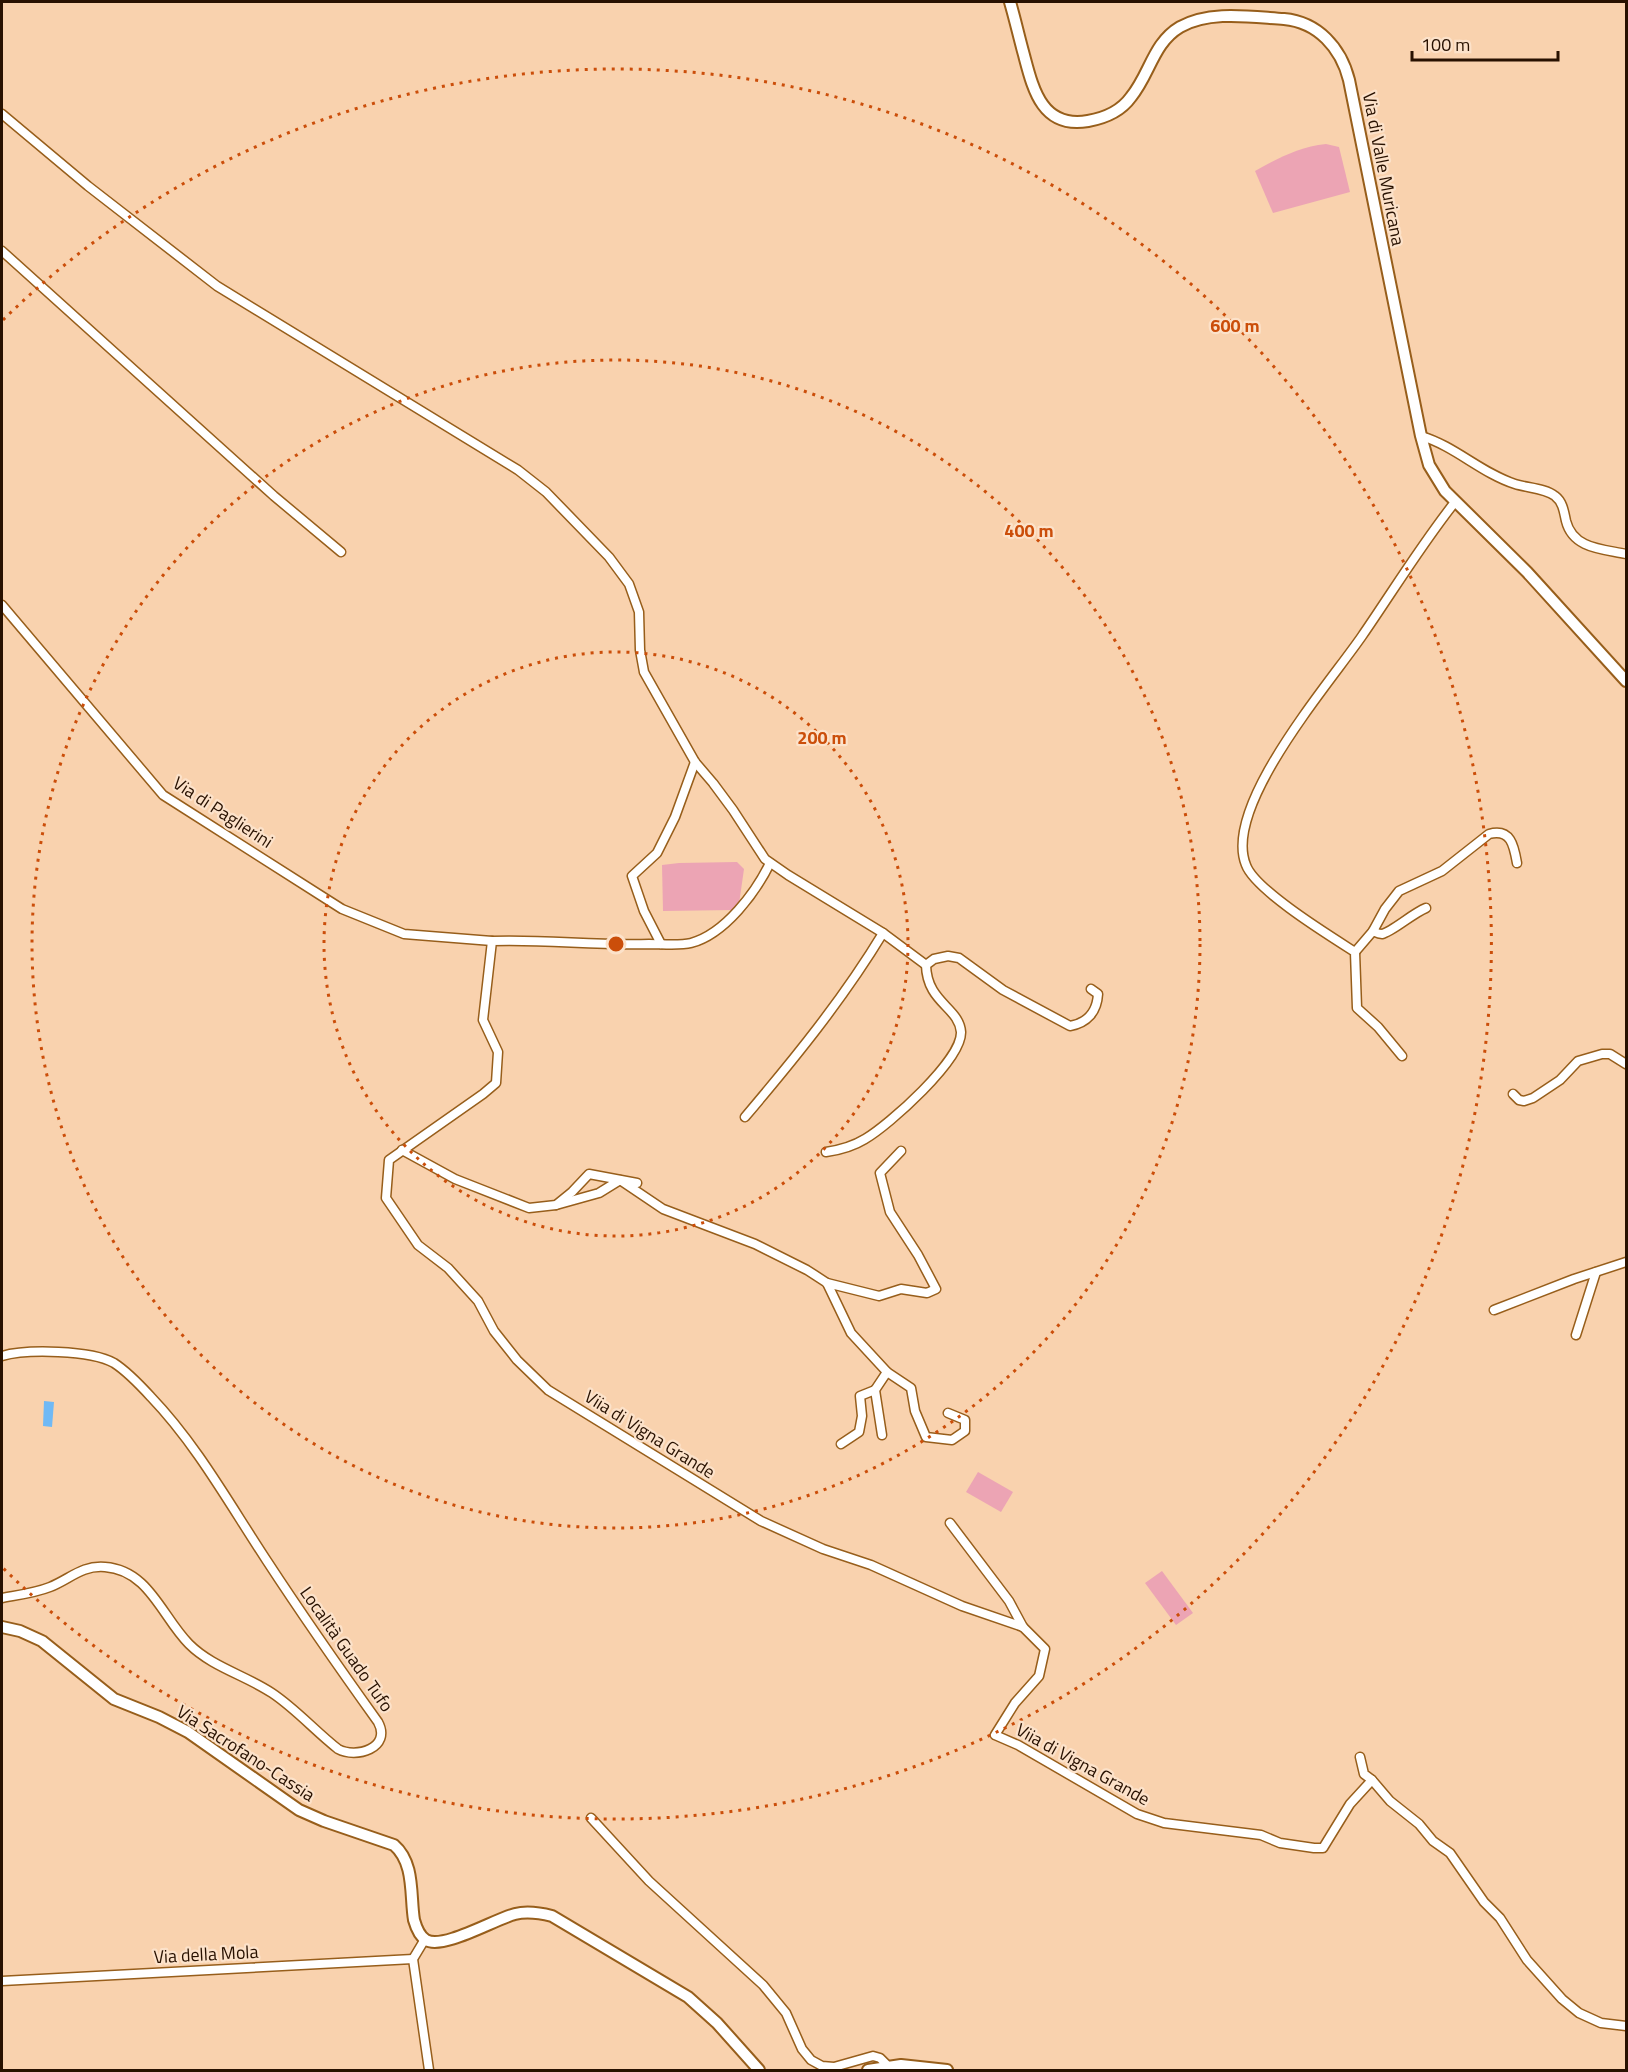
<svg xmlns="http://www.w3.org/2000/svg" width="1628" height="2072" viewBox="0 0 1628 2072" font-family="'Titillium Web',sans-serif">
<rect width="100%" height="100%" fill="#f9d2ae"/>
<!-- green -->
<g fill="#eca4b4">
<path d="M1326,144L1339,147L1350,192L1273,213L1255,171C1278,158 1299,147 1326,144Z"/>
<path d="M737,862L744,869L739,904L734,910L663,911L662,865L679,863Z"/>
<path d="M978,1472L1013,1492L1001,1512L966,1492Z"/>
<path d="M1162,1571L1193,1613L1176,1625L1145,1583Z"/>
</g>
<!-- water -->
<path fill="#70b9f5" d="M44,1401L54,1402L52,1427L43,1426Z"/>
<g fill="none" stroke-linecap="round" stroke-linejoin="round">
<defs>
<g id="minor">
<path d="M2,114L88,186L217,286L518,470L546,492L609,557L629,584L639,612L640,650L644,672L695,762L713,783L733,810L765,859L788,875L883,933L926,965"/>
<path d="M2,251L274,496L341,552"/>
<path d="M1421,436C1455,446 1481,473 1515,484C1527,488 1545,488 1555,496C1563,502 1564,512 1566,521C1573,549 1603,549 1626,554"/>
<path d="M2,605L163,795L342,909L404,934L492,941"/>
<path d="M770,863C756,892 725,934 691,943C679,946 662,944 649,944C597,946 545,939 492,941L483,1020L498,1052L496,1083L483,1094L389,1160L386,1198L418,1245L448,1268L478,1301L494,1331L517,1360L548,1390L761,1521L823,1549L871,1565L962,1606L1023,1627L1045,1649L1039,1676L1015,1703L995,1735L1018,1745L1137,1814L1164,1823L1261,1835L1280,1843L1314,1848H1323L1350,1804L1372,1780"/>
<path d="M1373,931L1385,909L1399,891L1442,871L1489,834C1511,828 1514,846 1517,863"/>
<path d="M661,944L644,911L632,876L657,853L675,817L695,762"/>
<path d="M1355,952L1373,931C1377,933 1378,934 1382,934C1392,932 1413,913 1426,908"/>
<path d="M1402,1056L1378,1027L1357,1008L1355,952C1330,936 1255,890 1246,865C1222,807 1329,684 1362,636C1393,591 1421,545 1455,502"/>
<path d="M1513,1094L1519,1100L1524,1101L1533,1098L1560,1080L1578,1061L1602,1054H1610L1626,1064"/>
<path d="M745,1117C795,1058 843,999 883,933"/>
<path d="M402,1150L455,1179L529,1208L556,1205L572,1192L589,1174L637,1183"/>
<path d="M826,1152C840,1150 852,1147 865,1139C889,1125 962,1060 961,1032C959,1007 927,1003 926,965L934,959L948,956L959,958L1003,990L1070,1026C1087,1023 1097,1012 1098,994L1091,989"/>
<path d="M556,1205L599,1193L620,1180L663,1209L755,1244L807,1270L827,1283L851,1333L887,1372L911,1388L915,1411L926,1437L952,1440L965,1431V1420L948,1413"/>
<path d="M827,1283L879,1296L901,1289L927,1293L936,1289L918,1255L890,1212L880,1173L901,1151"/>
<path d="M1494,1310L1574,1279L1626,1262"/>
<path d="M1576,1335L1596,1272"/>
<path d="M2,1356C26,1349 91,1350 114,1363C128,1372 140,1385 151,1397C197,1445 230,1505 267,1561C303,1616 340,1669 378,1722C392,1748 356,1759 338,1749C315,1731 296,1709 272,1693C245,1675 212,1667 189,1644C162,1617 149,1570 105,1567C82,1565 70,1579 50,1587C35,1593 18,1595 2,1598"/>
<path d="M882,1435L875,1390L887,1372"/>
<path d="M841,1444L859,1432L862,1416L860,1396L875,1390"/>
<path d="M950,1523L1009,1601L1023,1627"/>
<path d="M1360,1757L1364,1774L1372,1780L1390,1801L1419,1824L1433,1841L1450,1853L1484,1902L1500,1918L1527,1960L1562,1999L1579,2013L1601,2023L1626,2026"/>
<path d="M591,1818L649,1881L763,1985L786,2013L802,2049L811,2060L822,2066L834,2067L873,2056L880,2058L888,2066"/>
<path d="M425,1939L413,1959L429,2070"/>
<path d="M2,1981L413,1959"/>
</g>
<g id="tertiary">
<path d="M1010,2C1015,19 1019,37 1024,55C1033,89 1042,129 1088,121C1105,118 1121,111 1131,97C1150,74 1153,43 1180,27C1210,10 1251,17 1284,19C1318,22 1341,48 1349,80L1421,436L1429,465L1445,491L1527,572L1626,681"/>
<path d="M2,1627L20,1631L42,1641L114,1699L159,1717L188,1732L299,1810L324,1821L394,1845C415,1863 410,1896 414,1920C416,1927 419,1936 426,1940C443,1950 495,1919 515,1914C527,1911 540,1913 552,1916L688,1997L717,2023L759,2070"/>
<path d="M868,2070L901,2065L947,2070"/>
</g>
</defs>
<!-- minor casing -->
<use href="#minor" stroke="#975e1b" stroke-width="11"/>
<!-- tertiary casing -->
<use href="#tertiary" stroke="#975e1b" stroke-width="14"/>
<!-- minor -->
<use href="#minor" stroke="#fff" stroke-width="8"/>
<!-- tertiary -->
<use href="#tertiary" stroke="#fff" stroke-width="10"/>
</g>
<!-- distance rings -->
<g fill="none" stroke="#cb4e0a" stroke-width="3" stroke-dasharray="3 6">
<circle cx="616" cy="944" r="292"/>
<circle cx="616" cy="944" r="584"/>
<path d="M3 320A875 875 0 1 1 3 1568"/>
</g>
<g text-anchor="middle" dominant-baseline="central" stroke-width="4.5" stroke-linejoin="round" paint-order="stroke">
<!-- street labels -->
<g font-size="18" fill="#281100" stroke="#fce2ca">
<text transform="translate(1384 169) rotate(79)">Via di Valle Muricana</text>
<text transform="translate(223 812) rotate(33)">Via di Paglierini</text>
<text transform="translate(650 1434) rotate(32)">Viia di Vigna Grande</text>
<text transform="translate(347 1649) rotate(55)">Località Guado Tufo</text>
<text transform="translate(246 1753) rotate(33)">Via Sacrofano-Cassia</text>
<text transform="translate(1083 1764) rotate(29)">Viia di Vigna Grande</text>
<text transform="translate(206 1954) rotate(-3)">Via della Mola</text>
</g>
</g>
<circle cx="616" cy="944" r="9" fill="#cb4e0a" stroke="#fce2ca" stroke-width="3"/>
<g font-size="18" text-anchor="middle" font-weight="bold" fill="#cb4e0a" stroke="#fce2ca" stroke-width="4.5" stroke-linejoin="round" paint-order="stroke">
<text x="1235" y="332">600 m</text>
<text x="1029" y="537">400 m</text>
<text x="822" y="744">200 m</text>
</g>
<!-- border -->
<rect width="1628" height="2072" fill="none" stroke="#281100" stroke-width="6"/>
<!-- scale -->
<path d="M1412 51v9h146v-9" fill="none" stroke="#281100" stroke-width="3"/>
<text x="1421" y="51" font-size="18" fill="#281100" stroke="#fce2ca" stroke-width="4.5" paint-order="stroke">100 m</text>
</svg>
